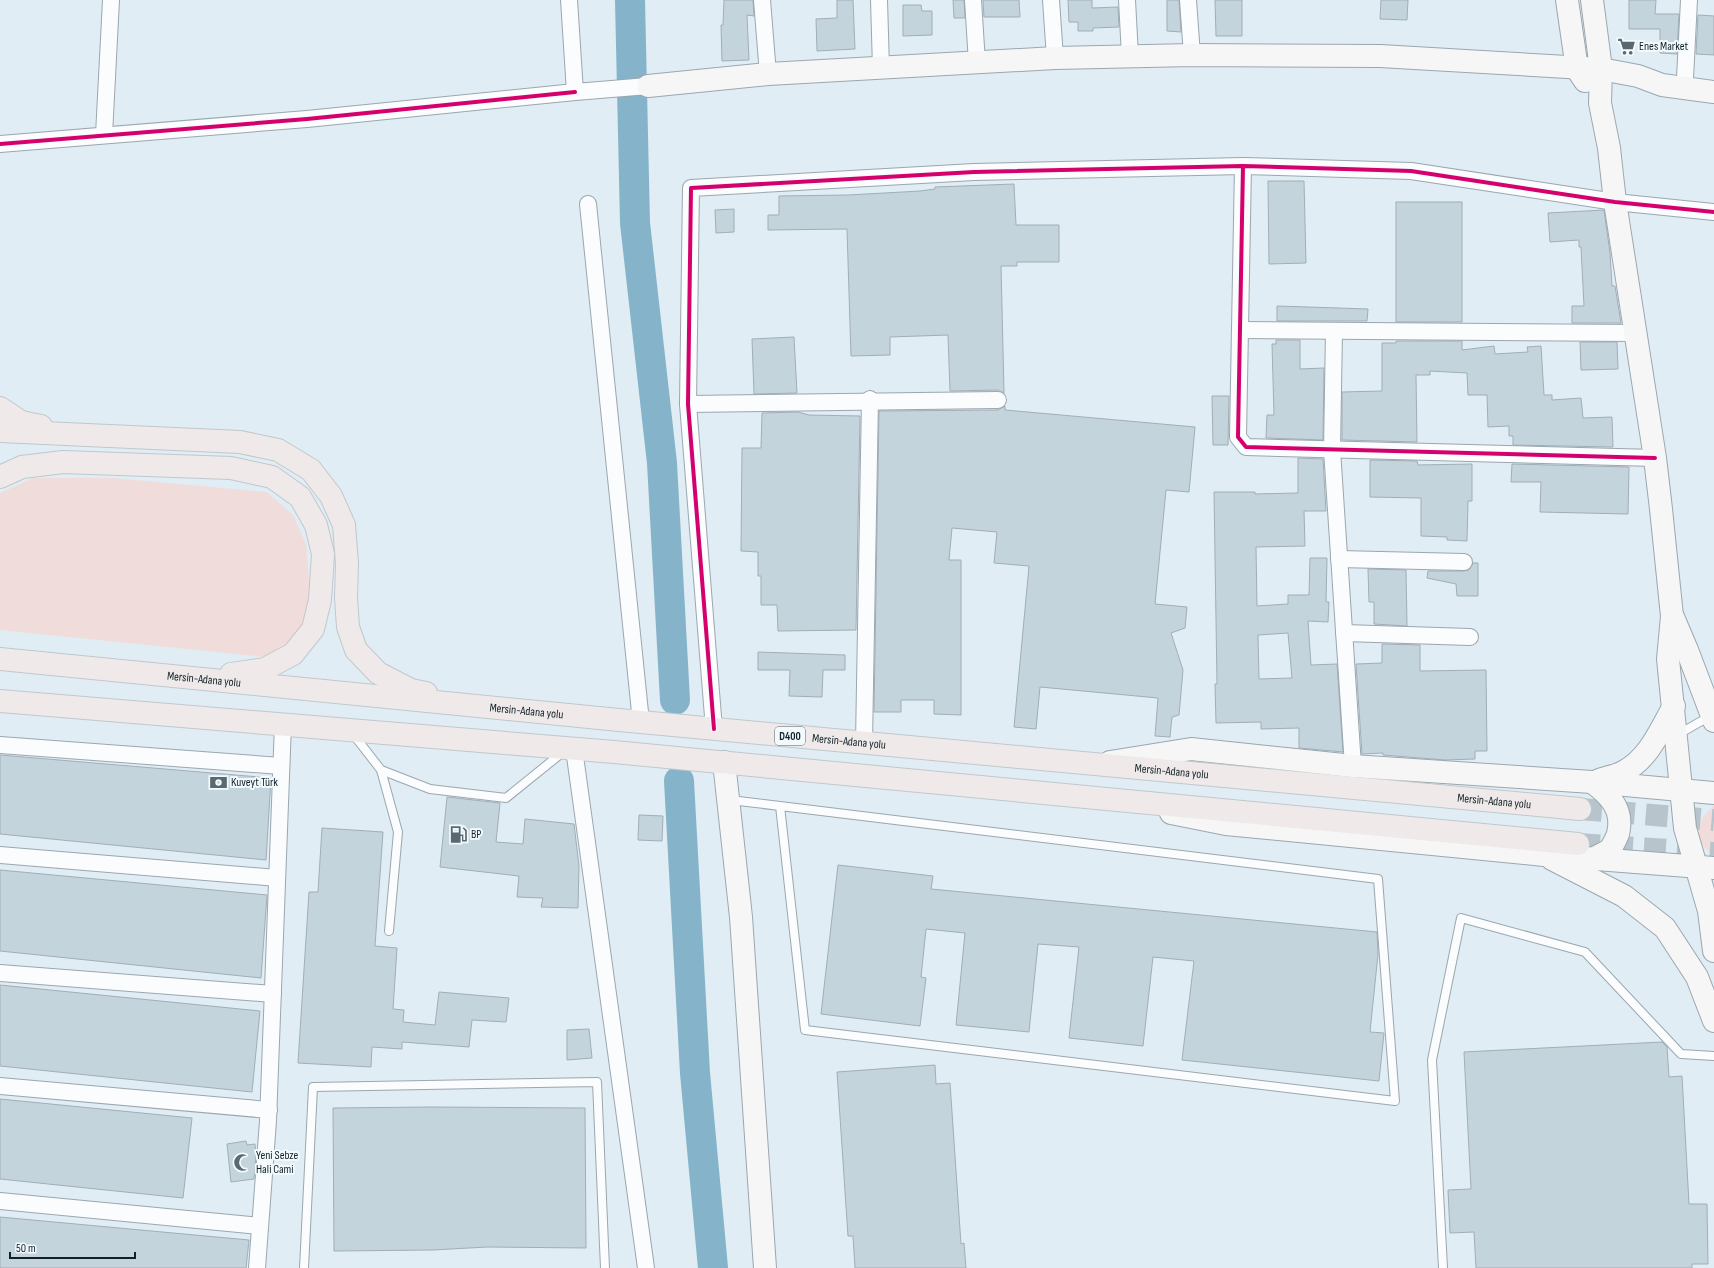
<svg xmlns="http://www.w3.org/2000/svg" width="1714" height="1268" viewBox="0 0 1714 1268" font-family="'Sofia Sans Condensed',sans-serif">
<rect width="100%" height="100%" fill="#e0edf4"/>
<!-- green -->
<g fill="#f0dcdb">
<path d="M33,478H113L267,492L293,515L306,544L310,591L299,635L265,657L0,630V493Z"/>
<path d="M1714,806V855C1692,842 1695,820 1714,806Z"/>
</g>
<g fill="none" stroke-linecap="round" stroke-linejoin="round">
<!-- river -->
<g stroke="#85b4ca" stroke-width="30">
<path d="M630,0L635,223L662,463L675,700"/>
<path d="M679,781L695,1073L713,1268"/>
</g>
</g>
<!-- building -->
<g fill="#c3d4dd" stroke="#a1aeb5" fill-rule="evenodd">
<path d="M724,0H753L754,16L747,15L749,60L722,61L721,25H723Z"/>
<path d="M837,0H853L855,49L817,51L816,19L837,18Z"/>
<path d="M953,0H964L965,18H954Z"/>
<path d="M983,0H1019L1020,17H984Z"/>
<path d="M1068,0H1092V8L1118,7L1119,27L1093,28V31H1078V22H1069Z"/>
<path d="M1167,0H1179L1181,32L1167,31Z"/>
<path d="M1215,0H1242V36H1216Z"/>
<path d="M1381,0H1408L1407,20L1380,19Z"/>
<path d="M1629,0H1656L1655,14H1679L1677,54L1660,53V29H1629Z"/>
<path d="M903,5H921L922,11H932V35L903,36Z"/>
<path d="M1698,15L1714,16V55L1696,54Z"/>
<path d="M1268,181H1304L1306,263L1269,264Z"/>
<path d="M1014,184L1016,225H1059V262H1017V266H1001L1004,393L998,390L950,391L948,335L890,337V355L851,356L847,229L768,230V215H779V196L848,195L920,191L935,189V187Z"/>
<rect x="1396" y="202" width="66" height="120"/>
<path d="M734,209V232L716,233L715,210Z"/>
<path d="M1604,210L1610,253L1612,286H1615L1621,323H1572V306H1584L1581,247H1579V240L1550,242L1548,213Z"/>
<path d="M1277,306L1368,309L1367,321H1277Z"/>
<path d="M794,337L797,393L754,394L752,339Z"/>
<path d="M1276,340H1300V369L1324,368L1323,440L1266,438L1267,415H1274L1272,344H1276Z"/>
<path d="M1396,341H1462V350L1494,346L1495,354L1528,352L1527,347L1541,346L1544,395H1552V400L1581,398L1583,418L1612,417L1613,447L1513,445V436H1509V426L1488,427L1487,395H1468L1467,373L1430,371V375H1416L1417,442L1342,440V392L1382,391V343H1396Z"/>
<path d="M1580,342H1617L1618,369L1581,370Z"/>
<path d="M1212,396H1229L1228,445H1213Z"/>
<path d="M1005,406V410L1195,427L1189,492L1166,490L1155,604L1187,607L1185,628L1171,633L1183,670L1179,715L1172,717L1170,737L1155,736L1158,698L1040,687L1036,729L1014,727L1029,566L994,563L997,532L952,528L949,560H961V715L934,714V700H901V712H874L879,411L998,410Z"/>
<path d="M798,412L809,415L860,416L856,630L778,631L777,605H761V576H758V552L741,551L742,448H761L762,413Z"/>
<path d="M1298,458L1323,459L1326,511H1304L1305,546L1256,547L1257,606L1288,604V595H1309L1310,558H1327L1326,602H1329L1328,622L1308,621L1311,665L1337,664L1343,752L1299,748V728L1261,729V722L1216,723L1215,684H1217L1214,492H1255V494L1298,493ZM1288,633L1292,678L1259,679L1258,635Z"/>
<path d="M1370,460L1417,461L1418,465L1472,464V501H1468L1467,541L1447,540V537L1421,536V498L1370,497Z"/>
<path d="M1512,464L1629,467L1628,514L1540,512L1541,482H1511Z"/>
<path d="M1473,563H1478V596H1457L1456,584L1427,578L1428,571H1464L1469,570Z"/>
<path d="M1368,569L1406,570L1407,626L1374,624V602H1369Z"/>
<path d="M1382,644L1420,645V671L1486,670L1487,751H1475V759L1445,760L1383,755V753L1362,754L1356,664L1382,663Z"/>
<path d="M758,652L845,655V670H823L822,697L789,696L790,670H758Z"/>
<path d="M0,755L271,778L266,860L0,834Z"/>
<path d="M447,797L500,803L496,842L523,844L525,819L574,824L579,866L578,908L541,907L543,898L517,897L519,876L440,867Z"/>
<path d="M639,815L663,816L662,841L638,840Z"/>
<path d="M322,828L383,832L375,946L397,948L393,1009L404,1010L403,1022L435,1025L439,992L509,998L506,1022L472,1020L469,1047L402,1042V1049L372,1047L371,1067L298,1063L309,892H318Z"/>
<path d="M838,865L933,876L931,889L1377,932L1378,954L1370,1032L1384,1033L1379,1081L1182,1060L1194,961L1153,957L1143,1046L1069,1038L1079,947L1038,944L1029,1032L956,1025L965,933L926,929L921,977L926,978L920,1026L821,1014Z"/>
<path d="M0,870L267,895L261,978L0,951Z"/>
<path d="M0,985L260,1011L252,1092L0,1066Z"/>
<path d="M589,1029L592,1058L567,1060V1030Z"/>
<path d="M1662,1042L1667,1047L1669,1077L1682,1076L1689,1204H1707L1708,1264H1692V1268H1476L1474,1232L1450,1233L1448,1190L1471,1189L1464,1052Z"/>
<path d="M935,1065L936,1084L950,1083L961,1244L964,1243L966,1268H855L853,1236H848L837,1072Z"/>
<path d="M0,1099L192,1118L183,1198L0,1179Z"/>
<path d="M431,1107L585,1108L586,1248L487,1247L433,1250L334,1251L333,1108Z"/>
<path d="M246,1141L247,1145L255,1144L256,1155L254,1179L231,1182L227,1144Z"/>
<path d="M0,1217L249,1240L246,1268H0Z"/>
</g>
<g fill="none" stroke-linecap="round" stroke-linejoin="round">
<!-- highway-tunnel -->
<g stroke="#b7c4cb" stroke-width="22" stroke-dasharray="22 11" stroke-linecap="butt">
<path d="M1580,809L1714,820"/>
<path d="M1578,844L1714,853"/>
</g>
<defs>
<g id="lane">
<path d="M353,734L381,770L430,789L506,798L563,752"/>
<path d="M1677,735L1712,715"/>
<path d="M381,770L398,832L389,931"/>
<path d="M730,800L780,806L1378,879L1395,1101L805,1030L780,806"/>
<path d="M304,1268L313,1087L597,1082L605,1268"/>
<path d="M1443,1268L1432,1060L1461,918L1585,952L1681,1054L1714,1056"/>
</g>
<g id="street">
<path d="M569,0L575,92L648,86"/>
<path d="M762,0L768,74"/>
<path d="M879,0L881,68"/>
<path d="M973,0L977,63"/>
<path d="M1051,0L1055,58"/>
<path d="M1127,0L1130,56"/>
<path d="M1188,0L1192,55"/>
<path d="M1685,78L1689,0"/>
<path d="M104,135L111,0"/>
<path d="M0,144L307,119L575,92"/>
<path d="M1243,166L1238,437L1246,447L1655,458"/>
<path d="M588,204L641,722"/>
<path d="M1240,330L1636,333"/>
<path d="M1334,331L1332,450L1353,766"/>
<path d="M688,404L998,400"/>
<path d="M1339,559L1464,562"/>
<path d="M1344,633L1470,637"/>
<path d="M714,729L688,404L691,188L974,172L1243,166L1411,171L1615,202L1714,212"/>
<path d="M864,742L870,399"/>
<path d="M0,745L281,766"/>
<path d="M574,749L646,1268"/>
<path d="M0,855L277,878"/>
<path d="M0,973L273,994"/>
<path d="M0,1086L269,1110"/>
<path d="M0,1201L260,1226"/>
<path d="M257,1268L268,1121L283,724"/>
</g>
<g id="secondary">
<path d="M1567,0L1577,69L1585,81"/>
<path d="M1592,0L1601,69L1600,103L1609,148L1615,202L1655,458L1661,509L1672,616L1668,659L1685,828L1709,911L1714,951"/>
<path d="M648,86L768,74L1055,58L1192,55L1380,56L1601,69L1638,76L1662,85L1714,92"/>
<path d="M1673,617L1687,650L1714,721"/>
<path d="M724,762L741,917L765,1268"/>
<path d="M1110,762L1191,749L1353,766L1592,782L1714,793"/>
<path d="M1599,780C1607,777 1616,776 1623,772C1649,759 1660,730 1674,706"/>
<path d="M1592,782C1610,795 1624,810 1618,834C1616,839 1613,846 1609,850C1605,853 1599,855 1595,858"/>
<path d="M1171,813L1226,824L1544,855L1714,868"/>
<path d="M1552,859L1624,896L1665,928L1697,977L1714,1021"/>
</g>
<g id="highway">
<path d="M0,408L21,422L41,426"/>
<path d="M0,431L240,442L278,450L311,470L331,496L344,525L347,564L346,598L348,627L356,650L378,673L411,690L426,693"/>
<path d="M0,477L22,467L63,462L231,468L272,477L300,497L316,525L323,554L320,600L313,629L293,654L265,669L231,674"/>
<path id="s1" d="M0,659L619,720L1580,809"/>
<path d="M0,701L614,752L1578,844"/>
</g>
</defs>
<!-- lane casing -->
<use href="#lane" stroke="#9ba7ae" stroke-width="10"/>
<!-- street casing -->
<use href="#street" stroke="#9ba7ae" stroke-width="18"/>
<!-- secondary casing -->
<use href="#secondary" stroke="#9ba7ae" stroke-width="24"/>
<!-- highway casing -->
<use href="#highway" stroke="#c0c8cc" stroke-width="24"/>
<!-- lane -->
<use href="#lane" stroke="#fafcfd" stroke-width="8"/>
<!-- street -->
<use href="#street" stroke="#fafcfd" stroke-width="16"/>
<!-- secondary -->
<use href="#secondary" stroke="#f7f6f7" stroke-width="22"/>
<!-- highway -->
<use href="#highway" stroke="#efeae9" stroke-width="22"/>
<defs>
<g id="cycleway">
<path d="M0,144L307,119L575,92"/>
<path d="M1243,166L1238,437L1246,447L1655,458"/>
<path d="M714,729L688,404L691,188L974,172L1243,166L1411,171L1615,202L1714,212"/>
</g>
</defs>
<!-- cycleway casing -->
<use href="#cycleway" stroke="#f3fafe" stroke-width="6"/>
<!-- cycleway -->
<use href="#cycleway" stroke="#d6006c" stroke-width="4"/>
</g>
<!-- icons -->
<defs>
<symbol id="supermarket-bare" viewBox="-9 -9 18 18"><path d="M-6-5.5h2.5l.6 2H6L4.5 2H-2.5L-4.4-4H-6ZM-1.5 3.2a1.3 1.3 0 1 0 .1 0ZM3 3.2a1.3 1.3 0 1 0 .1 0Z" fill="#5a686f" stroke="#f3fafe" stroke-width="2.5" paint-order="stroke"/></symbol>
<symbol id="bank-bare" viewBox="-9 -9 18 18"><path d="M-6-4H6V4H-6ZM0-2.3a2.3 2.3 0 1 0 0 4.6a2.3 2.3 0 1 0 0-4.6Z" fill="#5a686f" stroke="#f3fafe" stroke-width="2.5" paint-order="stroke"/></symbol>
<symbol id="fuel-bare" viewBox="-9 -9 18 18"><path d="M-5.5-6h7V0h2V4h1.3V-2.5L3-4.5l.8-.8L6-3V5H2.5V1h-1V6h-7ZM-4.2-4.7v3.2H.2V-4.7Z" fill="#5a686f" stroke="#f3fafe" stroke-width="2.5" paint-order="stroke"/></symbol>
<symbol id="mosque-bare" viewBox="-9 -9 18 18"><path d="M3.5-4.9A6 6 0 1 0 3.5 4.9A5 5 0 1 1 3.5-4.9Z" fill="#5a686f" stroke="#f3fafe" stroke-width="2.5" paint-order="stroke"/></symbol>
</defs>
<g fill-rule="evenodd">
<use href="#supermarket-bare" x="1614" y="34" width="25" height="25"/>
<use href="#bank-bare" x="206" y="770" width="25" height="25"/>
<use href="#fuel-bare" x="446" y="822" width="25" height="25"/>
<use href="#mosque-bare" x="230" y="1150" width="25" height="25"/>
</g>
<g text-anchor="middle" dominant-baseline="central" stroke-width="4" stroke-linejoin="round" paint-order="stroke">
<!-- shield labels -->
<rect fill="#f3fafe" stroke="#566268" stroke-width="1" x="775" y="727" width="30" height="18" rx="3"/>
<g font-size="11" font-weight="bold" fill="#122128">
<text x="790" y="736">D400</text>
</g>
<!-- poi labels -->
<g font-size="12" fill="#122128" stroke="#f3fafe" text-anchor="start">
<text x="1639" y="46">Enes Market</text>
<text x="231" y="782">Kuveyt Türk</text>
<text x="471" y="834">BP</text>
<text x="256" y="1155">Yeni Sebze<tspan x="256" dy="14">Hali Cami</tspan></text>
</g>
<!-- street labels -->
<g font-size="12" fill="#122128" stroke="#f3fafe">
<text stroke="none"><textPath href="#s1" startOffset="205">Mersin-Adana yolu</textPath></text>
<text stroke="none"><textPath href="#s1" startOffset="529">Mersin-Adana yolu</textPath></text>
<text stroke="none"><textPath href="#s1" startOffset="853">Mersin-Adana yolu</textPath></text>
<text stroke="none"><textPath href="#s1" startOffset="1177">Mersin-Adana yolu</textPath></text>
<text stroke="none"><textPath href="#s1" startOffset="1501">Mersin-Adana yolu</textPath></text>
</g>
</g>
<!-- scale -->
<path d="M10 1252v6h125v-6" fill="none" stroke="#122128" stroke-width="2"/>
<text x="16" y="1252" font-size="12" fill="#122128" stroke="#f3fafe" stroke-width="3" paint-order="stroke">50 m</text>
</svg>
